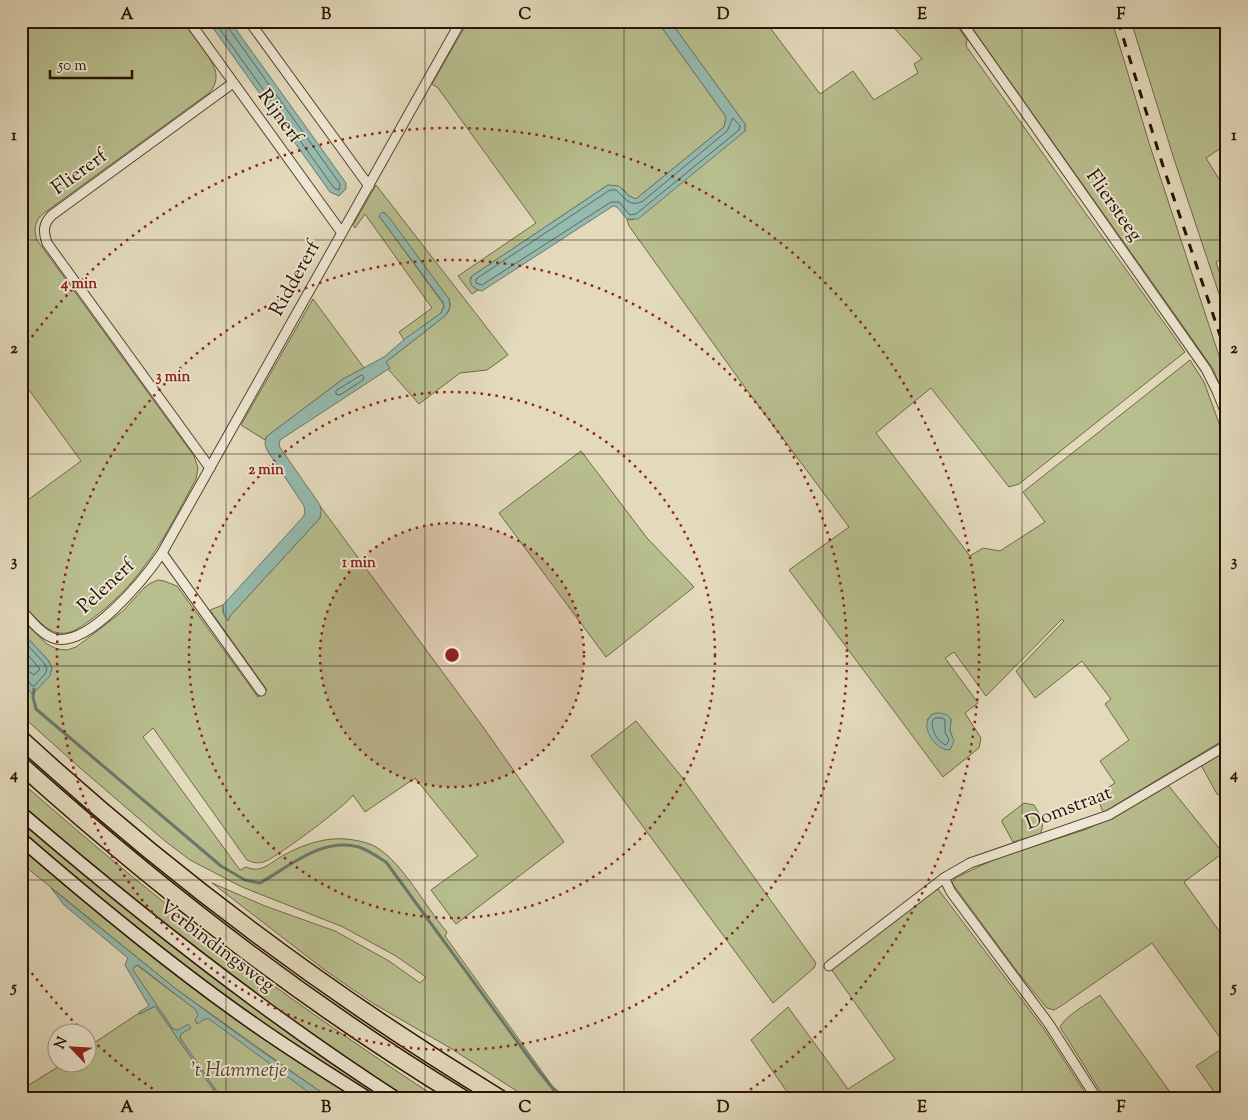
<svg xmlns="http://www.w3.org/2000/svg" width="1248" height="1120" viewBox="0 0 1248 1120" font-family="'Sorts Mill Goudy',serif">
<rect width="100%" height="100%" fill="#e3dabc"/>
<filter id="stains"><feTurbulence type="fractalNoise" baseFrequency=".004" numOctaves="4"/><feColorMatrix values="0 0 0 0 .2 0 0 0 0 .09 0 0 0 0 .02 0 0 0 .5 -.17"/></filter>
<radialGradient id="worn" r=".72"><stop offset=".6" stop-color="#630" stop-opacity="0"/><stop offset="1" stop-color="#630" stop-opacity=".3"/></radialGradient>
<!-- green -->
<g fill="#b8be8e" stroke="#716848" fill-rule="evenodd">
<path d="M21,21H183C189,30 195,39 202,47C212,62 224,77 209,93L44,213C35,220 33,229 37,240L194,456L198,468L196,479C165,536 144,581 89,621C80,627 71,635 59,633C44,631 31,612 21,602V505L81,461L21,379Z"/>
<path d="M468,21H657L724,114L726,118L724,127L636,199L629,196L623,189L608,185L472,276L470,278L472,286L478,290L472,294L458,276L536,223L438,88L432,84Z"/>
<path d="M670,21H765L820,94L853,71L874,100L918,73L914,64L922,59L888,21H954L967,40L966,46L1185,352L1019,484L1009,487L931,388L876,433L970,556L983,548L1000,551L1045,522L1023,492L1190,360L1204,382L1227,445V738L1104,812L1102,810L1097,795L1115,783L1100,761L1129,740L1105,704L1111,699L1082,661L1035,698L1016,671L1064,621L1062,619L986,696L954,652L945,658L978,703L965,713L981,738L979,748L943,777L789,570L849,527L746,389L629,226L627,219L632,220L745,131V124ZM932,714L951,719L950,731L952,735L927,720Z"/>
<path d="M967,21H1112L1150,146L1227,380V403L1213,369L1183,326Z"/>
<path d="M1131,21H1227V144L1206,158L1227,192V255L1216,262L1227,297V318L1174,159Z"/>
<path d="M376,185L508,355L487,370L460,373L419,404L388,369L390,368L386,362L446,315C450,309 451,306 449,299L384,212L379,216L444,305L441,313L404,340L399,332L432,308L365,214L355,228L353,225Z"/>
<path d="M313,299L364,368L343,379L266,437L265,440L241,425Z"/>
<path d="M581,451L647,538L694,587L606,657L499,513Z"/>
<path d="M320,506L483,727L564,842L456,924L431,890L478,856L415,778L365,812L353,795C347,805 277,857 266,861C259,864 253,863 247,860L153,728L143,737L240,870L246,867C263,874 270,862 284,855C302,845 325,837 346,839C356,840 367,842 376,847C403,863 426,908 447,932L445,936L553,1087L569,1099H529L452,1049L374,1004L326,971L212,883L265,906L335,931L389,961L420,983L426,977L396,956L343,927L242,887L190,860L165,841L79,767L21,715V678L28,689L52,668L48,660L21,631V619L47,644L57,649L67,650L76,647L100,629L123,611L145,587L151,583L158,580L164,581L177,586L258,697L267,690L210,610L223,605V613L229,619L230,616L320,518Z"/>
<path d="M636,721L681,776L816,963L814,968L773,1003L591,756Z"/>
<path d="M1227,751V799L1217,794L1202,767L1203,764Z"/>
<path d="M21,782C83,836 145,889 210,938C284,995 361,1048 439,1099H401L205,960L21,810Z"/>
<path d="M1168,785L1223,853L1184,882L1227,942V1099H1219L1196,1066L1226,1046L1152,943L1061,1006L1054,1010L1047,1008L1016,970L952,883L955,878L995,859L1087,829L1124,811Z"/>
<path d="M1024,803L1034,805C1040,815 1046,823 1040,834L1013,842L1002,822V820Z"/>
<path d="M21,818L390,1099H375L213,991L21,835Z"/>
<path d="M21,843L57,874L363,1099H331L298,1076L176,989L21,863Z"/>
<path d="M938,889L1044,1029L1089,1099H792L751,1040L788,1007L848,1089L895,1059L831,969L933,891Z"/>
<path d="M137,965L172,992L327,1099H222L180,1038V1035L177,1031L173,1029L132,970L133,968Z"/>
<path d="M1100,995L1175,1099H1105L1060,1027C1066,1015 1089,1003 1100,995Z"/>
<path d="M155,1006L220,1099H21V1090L64,1063L88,1062V1047L139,1013L140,1014Z"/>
</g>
<!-- water -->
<g fill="#95bbb0" stroke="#6a786b">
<path d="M208,21H230L346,183V189L339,196L330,192Z"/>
<path d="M657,21H670L745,124V131L638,219H627L617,207L613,206L482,291L478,290L472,286L470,281L472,276L608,185L619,186L629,196L636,199L724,127L726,118L724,114Z"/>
<path d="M382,212L388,216L449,299L450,307L446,315L386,362L390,368L280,440L279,446L320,505L321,511L320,518L230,616L228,621L224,615L223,605L303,517L305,513L304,506L267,450L265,444L266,437L343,379L384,357L406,338L441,313L444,307L443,302L379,216Z"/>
<path d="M21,631L48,660L52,668L50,676L34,693H31L21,678Z"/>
<path d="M935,713C943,713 946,713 951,719L950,731L954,741L950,750C934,751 916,721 935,713Z"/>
<path d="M51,888L176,989L254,1046L331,1099H318L209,1019H205L197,1024L195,1020L198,1015L196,1010L138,965L134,967L133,970L173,1029L178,1030L188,1024L191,1028L181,1034L180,1038L222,1099H220L155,1006L140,1014L139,1012L149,1006L125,965L128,958L64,905Z"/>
</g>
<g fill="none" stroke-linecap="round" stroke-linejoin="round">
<!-- shore -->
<g stroke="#60675a" stroke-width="1">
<path d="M214,21L334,188L339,190L340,184L227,26L226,21"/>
<path d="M733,118L740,126L739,130L636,214L630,215L619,202H611L482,285L476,283V279L610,190H616C625,198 630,208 643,201L727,131Z"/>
<path d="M362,375L364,377L363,380L340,395L336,394V391Z"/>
<path d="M21,638L44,663L47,669L45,674L34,686L31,685L26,677L21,676"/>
<path d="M21,647L40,669L34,675L28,671L21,670"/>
<path d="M935,718H942L945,720V732L949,740L946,745C937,742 932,731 932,722Z"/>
</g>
<!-- stream -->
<path stroke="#6a786b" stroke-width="3" d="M34,689L33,697L36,709L221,866L245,880L260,883C290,866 322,837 359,847C368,850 378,857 386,862L538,1070L558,1095L563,1099"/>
<defs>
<g id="minor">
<path d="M189,21L342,233"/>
<path d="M249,21L369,186"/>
<path d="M961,21L1206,369L1217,391L1227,416"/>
<path d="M210,468L47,243C43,231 43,224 52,215L233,83"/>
<path d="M162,553L261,691"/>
<path d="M21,610C31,620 41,634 53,638C87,650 145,578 162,553L461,21"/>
<path d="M944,878L951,892L1049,1024L1097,1099"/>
<path d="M829,966L944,878L970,863L1109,815L1227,745"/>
</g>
<g id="secondary">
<path d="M21,813C141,916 264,1013 397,1099"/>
<path d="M21,839C95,903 171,966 251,1022C289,1049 329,1074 369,1099"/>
</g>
<g id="motorway">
<path d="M21,739C169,875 330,995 501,1099"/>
<path d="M21,765C159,889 306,1003 464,1099"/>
</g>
</defs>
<!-- minor casing -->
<use href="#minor" stroke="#584531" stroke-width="11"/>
<!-- secondary casing -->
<use href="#secondary" stroke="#2a1303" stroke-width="15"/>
<!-- motorway casing -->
<use href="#motorway" stroke="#2a1303" stroke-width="19"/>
<!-- minor -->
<use href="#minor" stroke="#ede7d3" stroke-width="9"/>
<!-- secondary -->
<use href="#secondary" stroke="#ede7d3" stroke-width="12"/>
<!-- motorway -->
<use href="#motorway" stroke="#e3dabc" stroke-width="16"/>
<!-- rail -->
<path stroke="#2a1303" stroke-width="3" stroke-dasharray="9 9" stroke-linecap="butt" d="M1118,21L1163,166L1227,356"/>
</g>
<!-- grid -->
<path fill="none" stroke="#2a1303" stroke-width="1" stroke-opacity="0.55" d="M226,21V1099M425,21V1099M624,21V1099M823,21V1099M1022,21V1099M21,240H1227M21,454H1227M21,666H1227M21,880H1227"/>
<!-- distance rings -->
<circle cx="452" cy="655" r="132" fill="#8f2418" fill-opacity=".12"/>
<g fill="none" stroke="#8f2418" stroke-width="2.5" stroke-dasharray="2.5 5">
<circle cx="452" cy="655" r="132"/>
<circle cx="452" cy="655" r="263"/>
<circle cx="452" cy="655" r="395"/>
<path d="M165 1097A527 527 0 0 1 89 1037M83 1031A527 527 0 0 1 23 961M23 349A527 527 0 1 1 739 1097"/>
</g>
<g text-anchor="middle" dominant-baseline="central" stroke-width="4" stroke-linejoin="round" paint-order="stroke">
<!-- street labels -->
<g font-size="20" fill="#2a1303" stroke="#ede7d3">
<text transform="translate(279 117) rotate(54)">Rijnerf</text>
<text transform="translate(80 173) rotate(-36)">Fliererf</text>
<text transform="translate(1113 206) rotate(55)">Fliersteeg</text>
<text transform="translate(296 279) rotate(-61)">Riddererf</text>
<text transform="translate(107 587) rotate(-43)">Pelenerf</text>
<text transform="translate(1069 809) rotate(-21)">Domstraat</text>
<text transform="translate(216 947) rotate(37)">Verbindingsweg</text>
</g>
<!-- park labels -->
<g font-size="20" font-style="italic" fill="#55462d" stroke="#ede7d3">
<text x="239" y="1071">'t Hammetje</text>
</g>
</g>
<circle cx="452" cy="655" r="8" fill="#8f2418" stroke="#ede7d3" stroke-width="2.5"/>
<g font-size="15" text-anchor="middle" font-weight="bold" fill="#8f2418" stroke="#ede7d3" stroke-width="4" stroke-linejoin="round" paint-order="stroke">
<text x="79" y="288">4 min</text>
<text x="173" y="381">3 min</text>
<text x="266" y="474">2 min</text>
<text x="359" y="567">1 min</text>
</g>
<!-- margin -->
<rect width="1248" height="1120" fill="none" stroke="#e3dabc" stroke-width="55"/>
<!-- north arrow -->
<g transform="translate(72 1048) rotate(295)"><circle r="24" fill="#ede7d3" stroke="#9f9280"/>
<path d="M0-4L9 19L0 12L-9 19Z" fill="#8f2418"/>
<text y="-8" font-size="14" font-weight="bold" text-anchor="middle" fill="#2a1303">N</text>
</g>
<!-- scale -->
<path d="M50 70v8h82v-8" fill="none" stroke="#2a1303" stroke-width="2.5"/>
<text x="58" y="70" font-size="15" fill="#2a1303" stroke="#ede7d3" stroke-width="4" paint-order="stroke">50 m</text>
<rect x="28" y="28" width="1192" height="1064" fill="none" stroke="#2a1303" stroke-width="2"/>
<g font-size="16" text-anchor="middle" font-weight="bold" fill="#2a1303">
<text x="127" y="19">A</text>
<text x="326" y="19">B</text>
<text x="525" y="19">C</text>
<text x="723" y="19">D</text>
<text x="922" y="19">E</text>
<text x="1121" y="19">F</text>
<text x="14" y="140">1</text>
<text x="1234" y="140">1</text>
<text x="14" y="353">2</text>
<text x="1234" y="353">2</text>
<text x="14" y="566">3</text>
<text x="1234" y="566">3</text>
<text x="14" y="779">4</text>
<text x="1234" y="779">4</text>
<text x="14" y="992">5</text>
<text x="1234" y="992">5</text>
<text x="127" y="1112">A</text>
<text x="326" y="1112">B</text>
<text x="525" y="1112">C</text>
<text x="723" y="1112">D</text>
<text x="922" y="1112">E</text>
<text x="1121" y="1112">F</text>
</g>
<rect width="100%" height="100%" filter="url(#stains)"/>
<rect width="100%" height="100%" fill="url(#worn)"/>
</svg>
